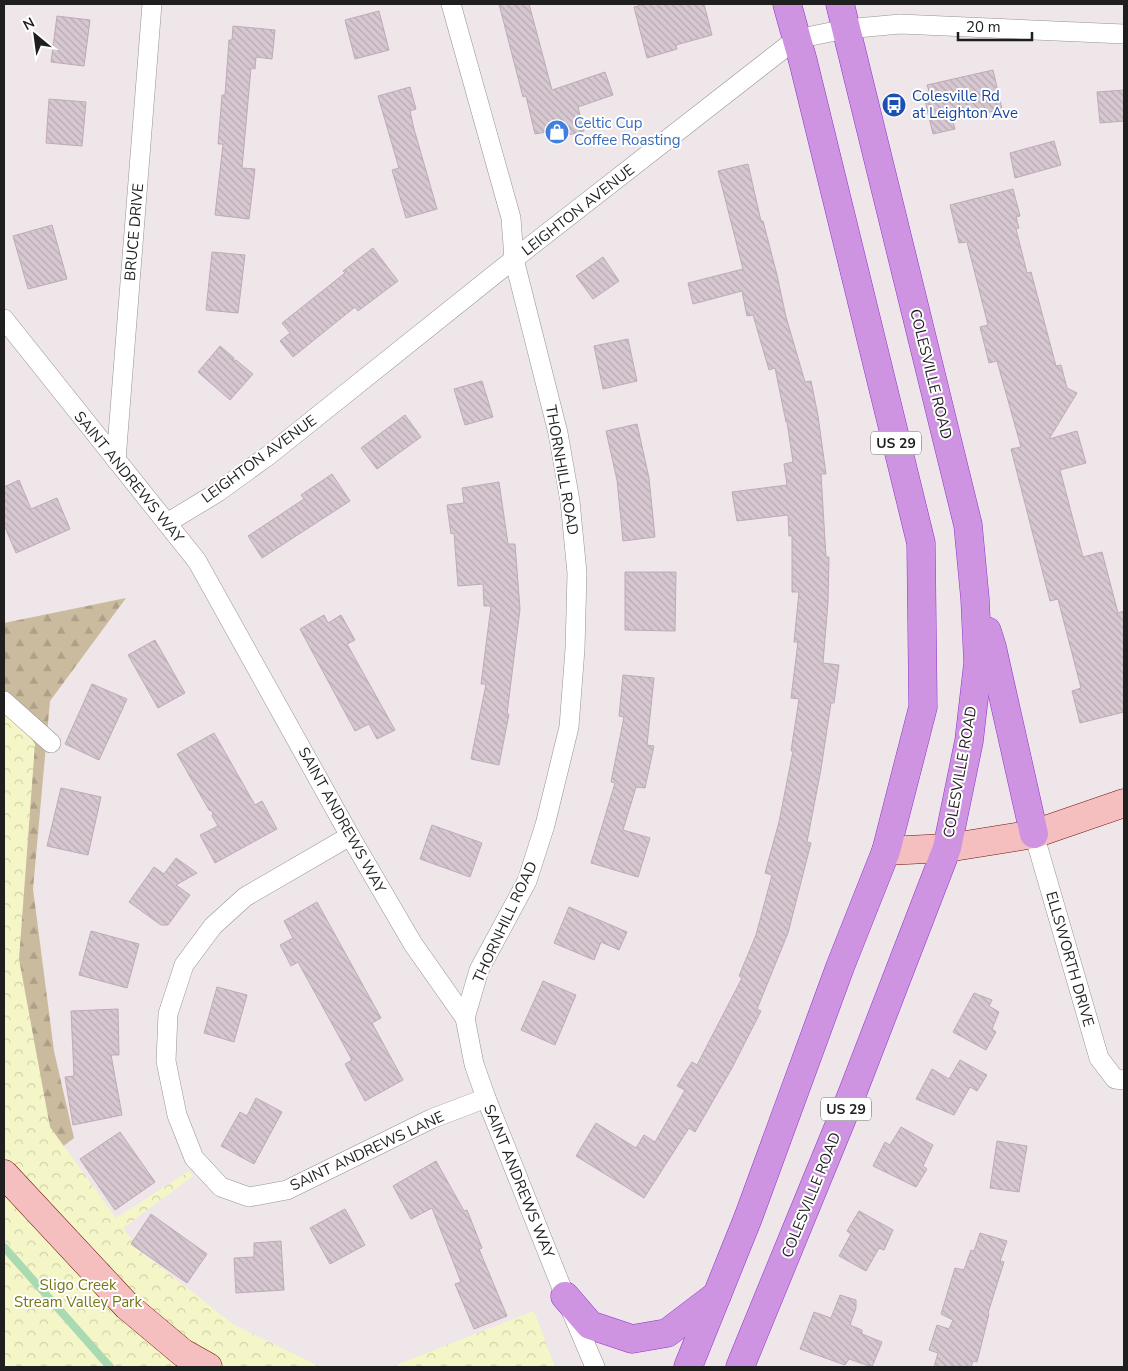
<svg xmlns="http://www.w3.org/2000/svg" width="1128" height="1371" viewBox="0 0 1128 1371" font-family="'Nunito Sans',sans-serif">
<defs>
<pattern id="forest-firs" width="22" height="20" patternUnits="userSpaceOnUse" patternTransform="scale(1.25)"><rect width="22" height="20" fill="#cbbb9e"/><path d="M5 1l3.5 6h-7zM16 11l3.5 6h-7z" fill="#aea088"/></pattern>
<pattern id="park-crowns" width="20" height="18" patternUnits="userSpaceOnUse" patternTransform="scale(1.25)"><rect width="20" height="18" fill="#f5f6c7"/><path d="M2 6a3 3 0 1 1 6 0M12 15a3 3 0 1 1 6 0" fill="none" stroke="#d2d2aa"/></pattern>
<pattern id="building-back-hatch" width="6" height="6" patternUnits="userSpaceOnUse" patternTransform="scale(1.25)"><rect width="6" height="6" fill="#d6c7d0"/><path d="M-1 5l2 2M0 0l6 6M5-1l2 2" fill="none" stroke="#b7aab2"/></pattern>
</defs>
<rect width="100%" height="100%" fill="#efe6ea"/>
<!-- forest -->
<path fill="url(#forest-firs)" d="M126,598L50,701L33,889L54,1051L74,1138L31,1171L4,1141V623Z"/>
<!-- park -->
<g fill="url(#park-crowns)">
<path d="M4,697L35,744L19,959L50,1127L116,1218L189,1171L193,1176L123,1228L140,1251L234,1325L321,1367H4Z"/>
<path d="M534,1311L555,1367H391Z"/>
</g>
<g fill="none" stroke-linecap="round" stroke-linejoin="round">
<!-- stream -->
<path stroke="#aadab2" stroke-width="8" d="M4,1247L110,1367"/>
</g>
<!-- building -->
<g fill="url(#building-back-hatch)" stroke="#c0aab8">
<path d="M499,4H529L552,90L605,72L613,95L578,107L584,131L548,140L546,132L535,134L526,96L523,97Z"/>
<path d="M645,4H704L712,35L676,45L677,49L647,58L634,7Z"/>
<path d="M379,11L389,50L355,59L345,20Z"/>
<path d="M57,16L90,20L84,66L51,62Z"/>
<path d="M233,26L275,30L272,59L256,57L255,69L251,68L242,168L255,169L249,219L215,215L223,144H218L222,95H225L229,40H232Z"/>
<path d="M993,70L1002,109L953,121L955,129L933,134L923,92L929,91L927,85Z"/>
<path d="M410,87L416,109L410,111L414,129L437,209L406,218L392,170L399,168L378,96Z"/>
<path d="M1124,90V121L1100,123L1097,92Z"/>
<path d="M49,99L86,102L82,146L46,143Z"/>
<path d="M1054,141L1061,165L1015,178L1010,153Z"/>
<path d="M748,164L761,221H763L777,275L786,317L805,382L811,381L818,416L826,474H821L826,557H829L828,602L823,663L839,665L834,703H831L821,769L807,842L811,843L788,933L757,1009L761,1011L732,1068L695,1132L689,1128L644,1198L576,1156L596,1123L636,1148L644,1135L655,1142L685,1090L677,1086L692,1062L697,1065L742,978L739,976L756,935L772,875L765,873L779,822L793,751H791L799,699L791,698L798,642H794L799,592H792V536H789L788,515L737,521L732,492L787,485L784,464L793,462L787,422H786L775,368L769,370L753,315L747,316L742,291L693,304L688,283L743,269L718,171Z"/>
<path d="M1013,189L1020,216L1016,217L1019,228L1016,229L1027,273L1031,272L1035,287L1056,366L1061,365L1067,388L1077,393L1049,439L1077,431L1086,463L1060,470L1083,557L1102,552L1118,613L1124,611V712L1080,723L1072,691L1081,688L1058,599L1050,601L1011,449L1021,447L997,361L989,363L980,327L988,325L967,242L959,243L950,205Z"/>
<path d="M52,225L67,279L28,289L13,236Z"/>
<path d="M373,248L398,281L358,311L355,307L293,357L280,341L290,333L282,323L345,273L343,271Z"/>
<path d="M212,252L245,255L238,313L206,310Z"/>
<path d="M603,257L619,281L593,299L576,276Z"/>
<path d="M628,339L637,381L603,389L594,346Z"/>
<path d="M220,346L234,358L233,362L236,360L253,374L230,400L198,372Z"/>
<path d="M482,381L493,417L465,425L454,389Z"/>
<path d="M405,415L421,437L377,469L361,448Z"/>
<path d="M637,424L649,478L655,537L623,541L617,480L606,431Z"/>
<path d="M332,474L350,501L262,558L248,536L304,499L301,495Z"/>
<path d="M19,480L31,509L57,498L70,529L16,553L4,525V487Z"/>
<path d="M499,482L508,544H515L520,609L507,714H509L499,765L471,759L486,684H481L491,606H484L483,584L458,586L454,533L451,534L447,505L464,503L462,488Z"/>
<path d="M625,572H676L675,631L625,630Z"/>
<path d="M324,615L328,623L341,615L355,640L347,644L395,730L377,739L369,724L355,731L300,629Z"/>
<path d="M155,640L185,693L158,708L128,655Z"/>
<path d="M623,675L654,678L647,745L654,746L645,788L636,787L623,830L650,838L638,877L591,863L615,783L611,782L624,717L619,716Z"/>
<path d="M92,684L127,699L99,760L65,744Z"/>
<path d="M214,733L255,805L262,801L277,829L215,863L200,835L218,826L212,816L213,812L209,810L177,754Z"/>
<path d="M61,788L101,797L88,855L47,846Z"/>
<path d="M432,825L482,843L470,877L420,859Z"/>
<path d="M176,858L197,873L176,885L190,895L168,925H161L129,902L154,867L164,874Z"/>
<path d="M317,902L381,1018L372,1023L403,1080L365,1101L345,1064L352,1060L298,962L291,966L280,945L293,938L284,921Z"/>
<path d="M569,907L627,932L619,950L601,942L594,960L554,943Z"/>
<path d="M91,931L139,944L127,988L79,975Z"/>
<path d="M543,981L576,995L555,1045L521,1030Z"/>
<path d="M217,987L247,995L234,1042L204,1033Z"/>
<path d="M974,993L992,1000L989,1006L999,1012L992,1029L996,1032L986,1050L953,1032Z"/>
<path d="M118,1009L119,1055H111L122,1115L73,1125L65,1077L74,1076L71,1011Z"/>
<path d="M960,1060L987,1075L977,1091L970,1087L954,1115L916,1099L932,1069L949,1079Z"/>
<path d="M256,1098L282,1112L254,1164L221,1146L240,1112L247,1116Z"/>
<path d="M901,1127L933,1145L923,1166L927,1169L916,1187L873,1166L885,1142L890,1145Z"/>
<path d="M120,1132L155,1182L115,1210L80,1159Z"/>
<path d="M997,1141L1027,1146L1019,1192L990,1188Z"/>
<path d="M436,1161L464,1211L467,1210L482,1248L479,1249L507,1316L474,1329L455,1284L461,1282L432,1208L411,1219L393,1186Z"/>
<path d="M345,1209L365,1245L330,1264L310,1228Z"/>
<path d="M859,1211L893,1230L884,1250L879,1248L866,1271L839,1256L851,1234L847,1231Z"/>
<path d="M151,1214L207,1254L187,1283L131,1244Z"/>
<path d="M980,1233L1007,1241L1000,1261L1004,1262L988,1313L989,1314L977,1362L973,1361L971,1367H934L938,1353L929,1350L937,1325L949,1329L953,1320L941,1314L955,1268L964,1270L971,1250L974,1251Z"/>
<path d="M281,1241L284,1290L236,1293L234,1258L254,1257V1243Z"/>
<path d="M840,1295L856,1300V1308L850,1325L862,1330V1334L882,1342L872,1367L849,1359L845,1365L800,1349L814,1312L831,1318Z"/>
</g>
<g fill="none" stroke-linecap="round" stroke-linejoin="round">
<defs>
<g id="street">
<path d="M451,4L511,218L514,259L558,433L570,501L577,573L575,649L569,727L545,825L527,881L479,970L465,1018"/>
<path d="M4,319L197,561L350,836L413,944L465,1018L474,1064L486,1098L565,1296L595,1367"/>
<path d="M116,460L152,4"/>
<path d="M167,523L218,492L269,455L514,259L796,39L846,29L900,24L1124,34"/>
<path d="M4,701L51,743"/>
<path d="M1034,834L1099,1058L1115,1079L1124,1080"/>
<path d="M350,836L245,897L213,926L184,965L168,1014L166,1061L177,1115L194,1158L221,1187L249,1197L287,1190L431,1119L486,1098"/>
</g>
<g id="secondary">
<path d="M886,851L947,848L1034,834L1124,803"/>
<path d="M4,1174L127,1306L183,1353L208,1367"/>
</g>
<g id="highway">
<path d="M987,631L992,647L1034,834"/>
<path d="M565,1296L590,1325L632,1339L667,1333L717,1295"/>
<path d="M688,1367L748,1218L840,967L886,851L923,707L921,543L803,61L787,4"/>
<path d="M740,1367L852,1094L947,848L969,741L978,663L975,599L968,525L840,4"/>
</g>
</defs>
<!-- street casing -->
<use href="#street" stroke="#939393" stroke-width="20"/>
<!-- secondary casing -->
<use href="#secondary" stroke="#70120d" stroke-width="29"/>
<!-- highway casing -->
<use href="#highway" stroke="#8f33ce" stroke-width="29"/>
<!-- street -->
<use href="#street" stroke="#fff" stroke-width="19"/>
<!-- secondary -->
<use href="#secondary" stroke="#f5bfbf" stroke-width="28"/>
<!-- highway -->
<use href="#highway" stroke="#ce94e1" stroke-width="28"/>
</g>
<!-- icons -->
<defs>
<symbol id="bus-disc" viewBox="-11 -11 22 22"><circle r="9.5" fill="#1a4fb4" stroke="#fff"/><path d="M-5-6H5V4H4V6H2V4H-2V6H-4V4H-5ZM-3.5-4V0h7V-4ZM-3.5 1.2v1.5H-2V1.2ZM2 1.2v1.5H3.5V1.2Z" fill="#fff"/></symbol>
<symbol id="shop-disc" viewBox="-11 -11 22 22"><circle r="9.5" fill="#3f7fe0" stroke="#fff"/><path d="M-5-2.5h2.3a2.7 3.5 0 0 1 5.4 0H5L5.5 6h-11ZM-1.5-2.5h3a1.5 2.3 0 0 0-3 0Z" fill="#fff"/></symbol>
</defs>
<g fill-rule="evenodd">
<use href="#bus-disc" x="880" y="91" width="28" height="28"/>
<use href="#shop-disc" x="543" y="118" width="28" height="28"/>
</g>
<g text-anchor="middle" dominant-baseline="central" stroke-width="4" stroke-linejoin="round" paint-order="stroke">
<!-- shield labels -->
<g fill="#fff" stroke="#626262" stroke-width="1">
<rect x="871" y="431.5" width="50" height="23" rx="4"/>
<rect x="821" y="1097.5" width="50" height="23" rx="4"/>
</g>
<g font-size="14" font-weight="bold" fill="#1f1f1f">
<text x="896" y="443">US 29</text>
<text x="846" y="1109">US 29</text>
</g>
<!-- transit labels -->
<g font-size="15" fill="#164399" stroke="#fff" text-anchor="start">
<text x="912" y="96">Colesville Rd<tspan x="912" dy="17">at Leighton Ave</tspan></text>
</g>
<!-- shop labels -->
<g font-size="15" fill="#366cbe" stroke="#fff" text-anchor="start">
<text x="574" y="123">Celtic Cup<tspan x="574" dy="17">Coffee Roasting</tspan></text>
</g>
<!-- street labels -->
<g font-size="15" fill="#1f1f1f" stroke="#fff">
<text transform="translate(578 210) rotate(-38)">LEIGHTON AVENUE</text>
<text transform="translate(134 232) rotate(-85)">BRUCE DRIVE</text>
<text transform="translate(931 374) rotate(76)">COLESVILLE ROAD</text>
<text transform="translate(259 459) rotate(-36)">LEIGHTON AVENUE</text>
<text transform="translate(562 470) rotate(80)">THORNHILL ROAD</text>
<text transform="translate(129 477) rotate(51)">SAINT ANDREWS WAY</text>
<text transform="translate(960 772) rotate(-80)">COLESVILLE ROAD</text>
<text transform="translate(342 820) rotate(61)">SAINT ANDREWS WAY</text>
<text transform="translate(505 922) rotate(-65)">THORNHILL ROAD</text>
<text transform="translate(1070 959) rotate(74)">ELLSWORTH DRIVE</text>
<text transform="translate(367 1151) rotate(-25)">SAINT ANDREWS LANE</text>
<text transform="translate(519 1181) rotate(68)">SAINT ANDREWS WAY</text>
<text transform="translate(811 1195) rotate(-68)">COLESVILLE ROAD</text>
</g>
<!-- park labels -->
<g font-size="15" fill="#757714" stroke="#fff">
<text x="78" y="1285">Sligo Creek<tspan x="78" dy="17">Stream Valley Park</tspan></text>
</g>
</g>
<!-- border -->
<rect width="1128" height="1371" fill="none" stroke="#1f1f1f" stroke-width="10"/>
<!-- north arrow -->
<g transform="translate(35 35) rotate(331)" stroke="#ffffff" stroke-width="4" paint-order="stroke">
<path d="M0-4L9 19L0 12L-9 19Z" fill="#1f1f1f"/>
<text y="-8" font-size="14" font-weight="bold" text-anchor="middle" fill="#1f1f1f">N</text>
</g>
<!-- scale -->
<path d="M958 32v8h74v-8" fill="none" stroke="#1f1f1f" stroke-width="2.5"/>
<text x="966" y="32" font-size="15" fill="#1f1f1f" stroke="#ffffff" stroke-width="4" paint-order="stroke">20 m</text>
</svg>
